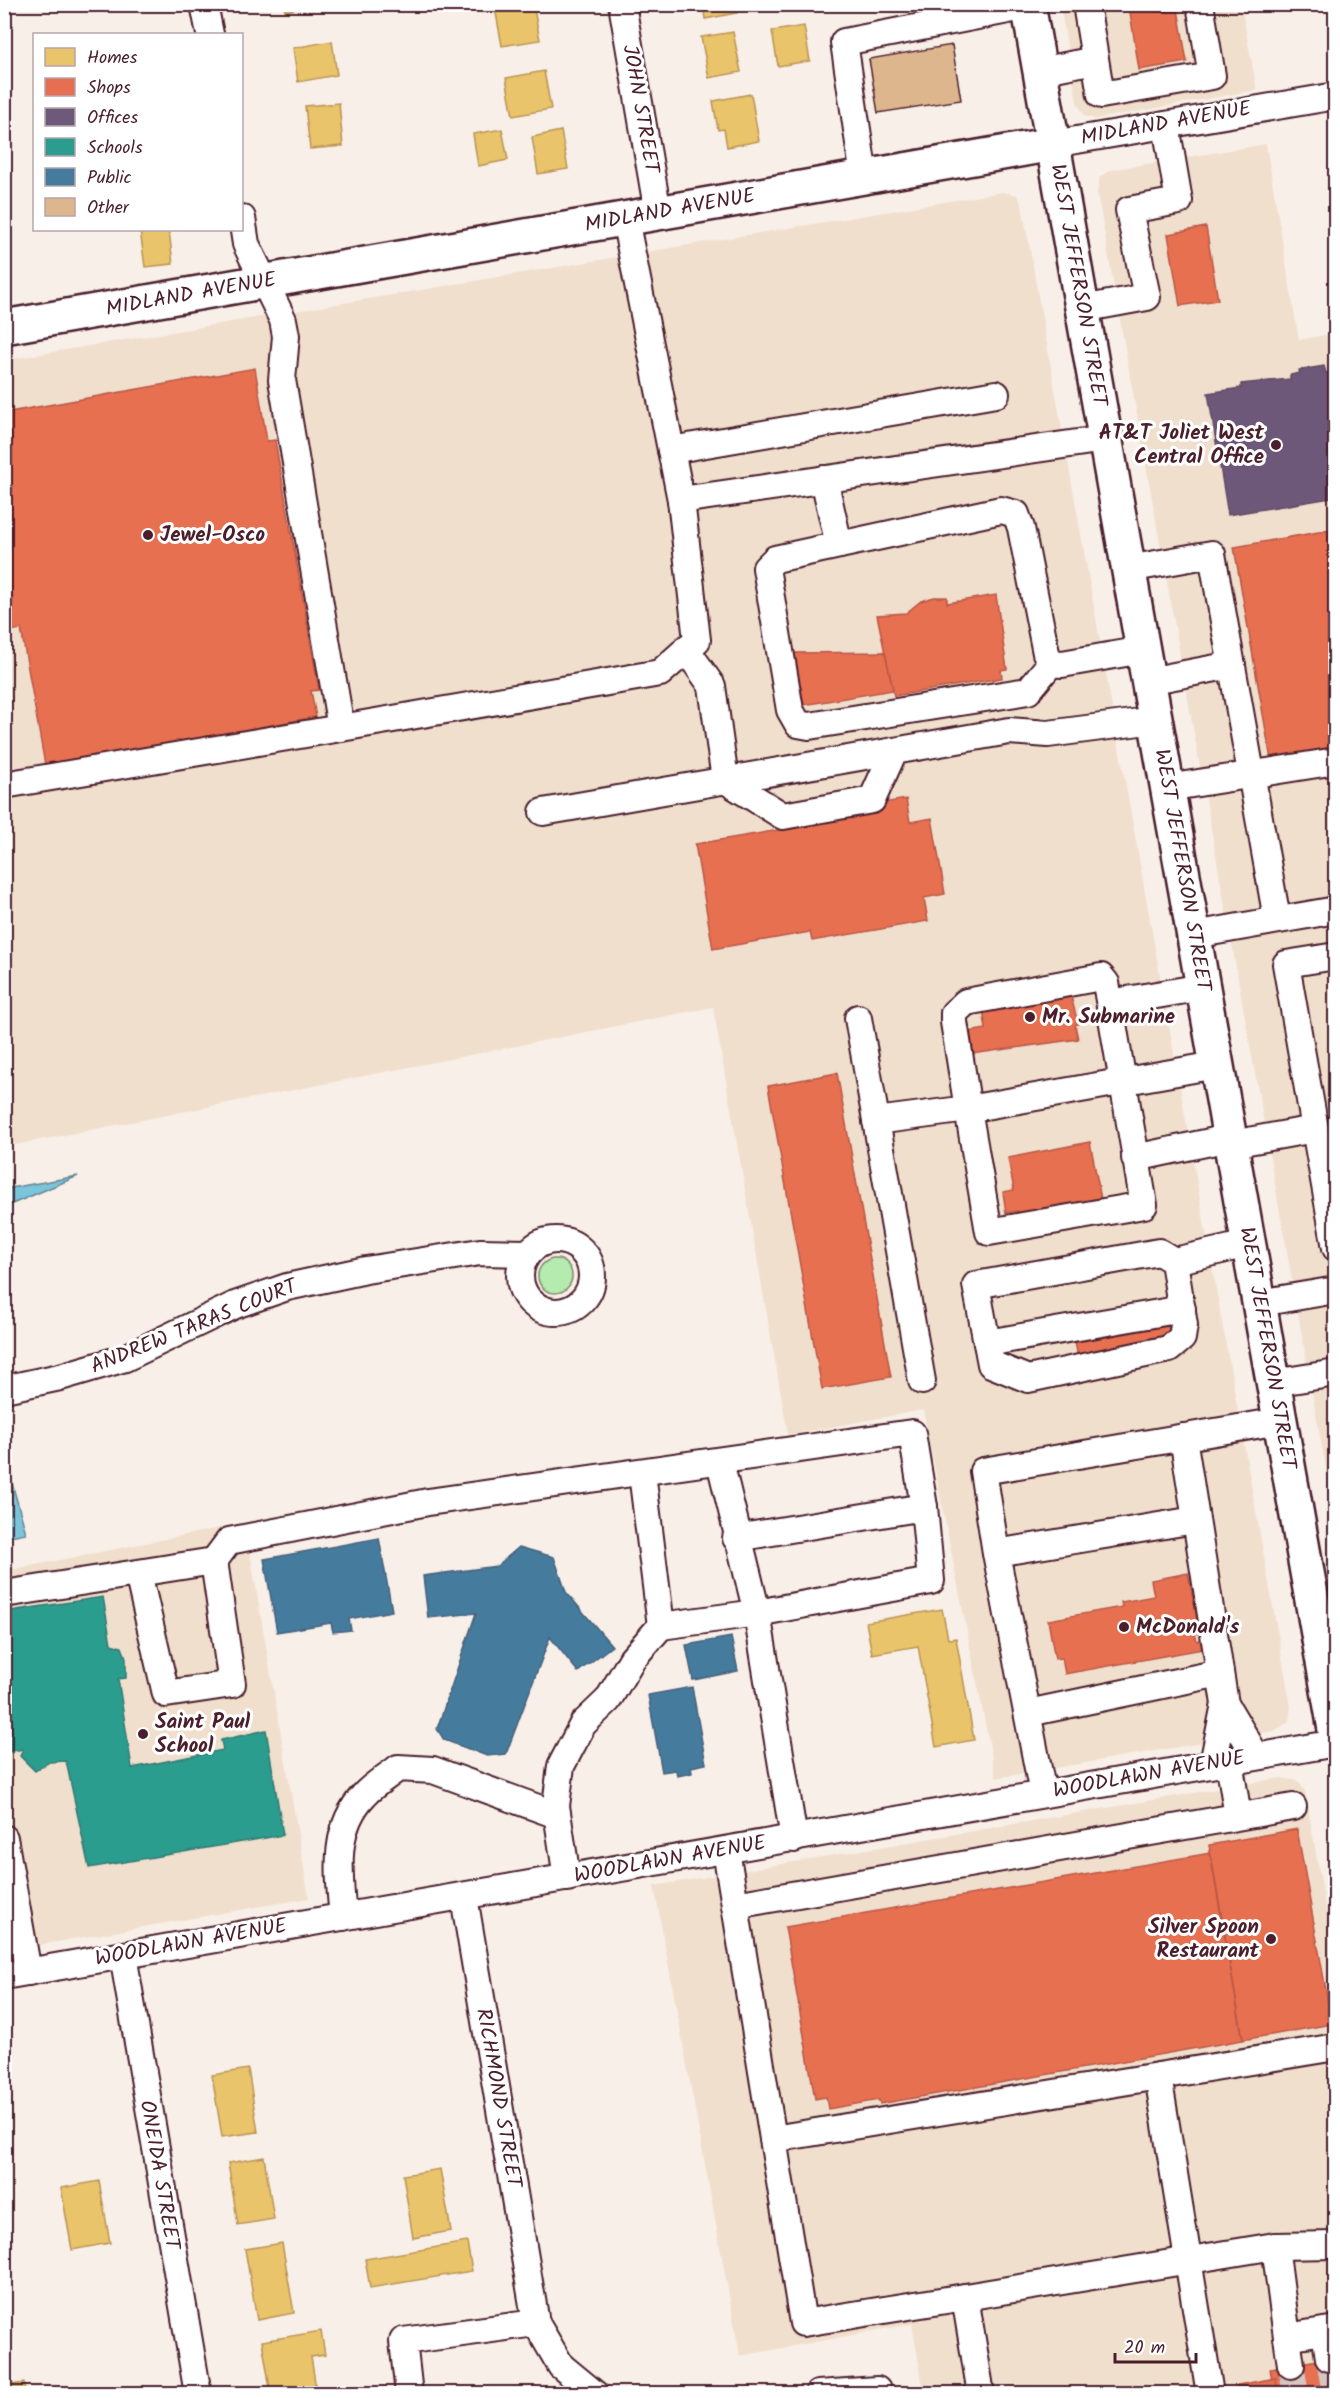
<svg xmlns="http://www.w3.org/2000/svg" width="1340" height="2398" viewBox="0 0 1340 2398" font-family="Kalam,sans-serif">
<rect width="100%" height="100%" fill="#f8f0e8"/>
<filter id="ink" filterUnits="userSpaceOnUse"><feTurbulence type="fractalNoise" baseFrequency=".0167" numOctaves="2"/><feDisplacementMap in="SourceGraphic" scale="12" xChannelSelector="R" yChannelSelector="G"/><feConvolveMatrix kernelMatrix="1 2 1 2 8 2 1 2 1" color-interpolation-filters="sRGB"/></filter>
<g filter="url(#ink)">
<!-- built -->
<g fill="#f0dfcd">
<path d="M1060,5H1241L1257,90L1096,119L1084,116L1077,102Z"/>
<path d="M1266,144L1299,340L1335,333V1520L1097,192L1100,177L1110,170Z"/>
<path d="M1003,192L1017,195L1022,205L1291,1707L1289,1722L1274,1731L996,1778L923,1410L788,1435L713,1007L5,1147V360Z"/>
<path d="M245,1523L309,1898L5,1951V1571Z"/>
<path d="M1281,1778L1298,1781L1305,1791L1335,1960V2393H924L912,2324L740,2356L654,1886Z"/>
</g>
<!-- green -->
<circle fill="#b5ebae" stroke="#80856c" stroke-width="1.5" cx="555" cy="1276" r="17"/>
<!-- water -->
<g fill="#7ac5da" stroke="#678394" stroke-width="1.5">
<path d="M78,1176L5,1207V1189Z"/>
<path d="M5,1458L26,1533L5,1537H4Z"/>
</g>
<!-- homes -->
<g fill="#e9c46a" stroke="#b99257" stroke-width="1.5">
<path d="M284,4H321L285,11Z"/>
<path d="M518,4H533L540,40L502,46L495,8Z"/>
<path d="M703,4H736L737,13L705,19Z"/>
<path d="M804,26L810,61L778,66L772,31Z"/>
<path d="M733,32L741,72L709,78L701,37Z"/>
<path d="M332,41L337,75L298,82L293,48Z"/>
<path d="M544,71L551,109L513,116L506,78Z"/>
<path d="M751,94L759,141L727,147L724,129L718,130L713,101Z"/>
<path d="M339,103L343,146L310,149L305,106Z"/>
<path d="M502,129L508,160L478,166L473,134Z"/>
<path d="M561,131L568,169L538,174L532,137Z"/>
<path d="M140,230H169L173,264L145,267Z"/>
<path d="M942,1609L948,1639L956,1638L974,1740L936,1747L918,1646L872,1654L866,1622Z"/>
<path d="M248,2069L258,2132L222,2137L212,2075Z"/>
<path d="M264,2157L274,2219L238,2225L228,2163Z"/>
<path d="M440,2169L451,2231L413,2238L403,2175Z"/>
<path d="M99,2181L110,2243L72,2250L61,2188Z"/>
<path d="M467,2242L472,2271L370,2288L365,2259Z"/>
<path d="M282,2243L294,2313L257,2320L245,2249Z"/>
<path d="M321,2331L325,2355L311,2357L317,2394H271L262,2341Z"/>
<path d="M24,2383L25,2394H4V2386Z"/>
</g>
<!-- shops -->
<g fill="#e76f51" stroke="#b85746" stroke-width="1.5">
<path d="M1156,4L1157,12L1178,9L1187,62L1139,70L1129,6Z"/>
<path d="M1206,227L1218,300L1180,306L1168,234Z"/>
<path d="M255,368L267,441L275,440L319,690L311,691L316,717L45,765L21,629L4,632V413Z"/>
<path d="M1336,529V749L1271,760L1234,547Z"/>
<path d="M996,595L1007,669L1001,670L1002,678L894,696L877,615L906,613L921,601L934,597H947V603Z"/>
<path d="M885,652L893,690L804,705L794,653Z"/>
<path d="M906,799L910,822L932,818L945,894L924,898L928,921L812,941L810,932L713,949L695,844L792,828L790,819Z"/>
<path d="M1070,992L1078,1024L1075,1025L1078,1039L972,1054L968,1032L986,1029L983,1010Z"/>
<path d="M837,1073L891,1377L822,1389L768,1086Z"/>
<path d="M1090,1142L1101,1199L1018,1214V1211L1006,1213L1003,1192L1014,1190L1008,1158Z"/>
<path d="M1167,1320L1171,1342L1078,1358L1074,1336Z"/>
<path d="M1188,1573L1200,1633L1195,1634L1197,1641L1201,1640L1203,1649L1065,1674L1062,1658L1055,1659L1048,1620L1122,1607L1121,1602L1154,1596L1151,1580Z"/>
<path d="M1297,1829L1332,2024L1243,2040L1209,1845Z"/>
<path d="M1210,1853L1243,2040L880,2104L879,2100L828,2109L826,2097L815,2099L785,1927Z"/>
<path d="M1336,2357V2394H1274L1270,2368Z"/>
<path d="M1276,2378L1278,2394H1238L1237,2385Z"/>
</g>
<!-- offices -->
<path fill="#6d597a" stroke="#624862" stroke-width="1.5" d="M1324,366L1326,373L1333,372L1332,367H1336V497L1228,515L1208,393L1241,388V384L1290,379V375L1300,373L1299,370Z"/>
<!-- schools -->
<path fill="#2a9d8f" stroke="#347771" stroke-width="1.5" d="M103,1597L111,1644L122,1647L126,1658V1678L118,1679L132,1768L223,1750L221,1740L266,1730L283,1835L89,1868L66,1761L49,1762L35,1771L20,1756L23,1749L4,1753V1612Z"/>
<!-- public -->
<g fill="#457b9d" stroke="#465f7b" stroke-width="1.5">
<path d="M379,1538L392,1611L349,1619L351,1630L333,1632L331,1623L277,1632L264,1559Z"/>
<path d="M519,1547L554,1557L566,1592L612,1646L578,1672L550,1637L506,1754L487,1756L444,1740L437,1729L476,1613L428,1618L423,1576L497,1566Z"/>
<path d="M731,1637L738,1671L693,1680L686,1645Z"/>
<path d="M692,1687L706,1764L691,1767L692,1773L677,1776L676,1770L662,1772L648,1695Z"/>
</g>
<!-- building -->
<path fill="#deb68e" stroke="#4a1f2b" stroke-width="1.5" d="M952,45L961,100L878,113L869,59Z"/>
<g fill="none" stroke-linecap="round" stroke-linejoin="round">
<!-- minor-tunnel -->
<g stroke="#d5c6c2" stroke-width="26" stroke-dasharray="26 13" stroke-linecap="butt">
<path d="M1329,2358L1335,2394"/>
<path d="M1291,2365L1296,2394"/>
</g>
<defs>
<g id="minor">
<path d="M204,4L210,34"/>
<path d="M622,4L658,213"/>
<path d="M1086,4L1101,95L1212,76L1200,4"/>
<path d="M1040,71L1095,60"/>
<path d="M1053,144L1336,96"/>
<path d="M864,177L844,42L1029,6"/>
<path d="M242,218L246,244L283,320L286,336L282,380L341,728L660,673L697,640L681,500"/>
<path d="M625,219L681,500L1105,439"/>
<path d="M1082,309L1147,297L1129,210L1179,201L1166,125"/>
<path d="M671,450L996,394"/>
<path d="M824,479L839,545"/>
<path d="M1128,569L1212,554L1277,919"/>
<path d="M686,649L712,686L725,780L783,816L872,800L894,751"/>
<path d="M1051,663L1028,691L809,726L798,724L790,710L766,568L775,559L1001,510L1016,514L1021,528L1046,653L1051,663L1062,664L1143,650"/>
<path d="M1148,681L1232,665"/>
<path d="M4,785L341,728"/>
<path d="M1167,788L1336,761"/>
<path d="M543,812L1009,731L1048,734L1155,720"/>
<path d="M1194,935L1336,910"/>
<path d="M1336,956L1286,964L1336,1248"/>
<path d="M1110,1003L1203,987"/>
<path d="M858,1018L922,1381"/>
<path d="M876,1121L968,1109L954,1022V1013L966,1002L1101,977L1106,983L1144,1205L989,1232L968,1109C1051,1094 1134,1080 1216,1065"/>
<path d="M1231,1144L1315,1129"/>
<path d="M1135,1158L1229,1138"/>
<circle cx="556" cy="1276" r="36"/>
<path d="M1174,1261L1184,1325L1182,1338L1169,1349L1028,1379L991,1364L976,1285L1159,1252L1174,1261L1248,1244"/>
<path d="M1259,1303L1336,1290"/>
<path d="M987,1343L1182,1309"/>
<path d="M1273,1383L1336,1373"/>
<path d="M4,1389L60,1377L125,1358L235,1305L287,1287L366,1270L480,1252L527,1253"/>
<path d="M1183,1437L1225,1704L1256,1756"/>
<path d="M642,1473L661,1626L757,1613L794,1839"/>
<path d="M736,1538L924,1507"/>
<path d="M996,1553L1195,1520"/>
<path d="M214,1561L229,1541L428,1502L912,1433L924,1507L931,1581L757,1613L720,1462"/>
<path d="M4,1594L214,1561L232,1684L166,1694L138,1573"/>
<path d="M1028,1713L1220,1673"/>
<path d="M1229,1761L1238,1816"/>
<path d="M1213,1764L1225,1704"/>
<path d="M1043,1794L996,1553L983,1471L1280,1421"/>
<path d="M4,1838L28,1972"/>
<path d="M726,1850L773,2139"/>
<path d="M567,1878L556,1806L561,1766L583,1724L608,1700L632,1659L661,1626"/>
<path d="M735,1905L1293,1807"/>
<path d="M343,1917C339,1874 332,1828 365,1794C374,1784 387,1777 398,1768L433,1770L557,1815"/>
<path d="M123,1955L198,2394"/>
<path d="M4,1976L1336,1743"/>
<path d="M1158,2076L1210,2394"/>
<path d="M1275,2246L1287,2337L1336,2329"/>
<path d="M965,2297L803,2323L773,2139L1336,2047"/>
<path d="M536,2323L561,2366L595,2394"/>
<path d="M1325,2331L1329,2358"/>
<path d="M1287,2337L1291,2365"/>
<path d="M409,2394L403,2341L536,2323L464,1897"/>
<path d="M818,2394L877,2390V2394"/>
<path d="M981,2394L965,2297L1275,2246L1336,2245"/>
</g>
<g id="major">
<path d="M1028,4L1336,1735"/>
<path d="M4,327L1053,144"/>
</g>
</defs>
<!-- minor casing -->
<use href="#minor" stroke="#4a1f2b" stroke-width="30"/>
<!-- major casing -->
<use href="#major" stroke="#4a1f2b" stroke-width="38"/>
<!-- minor -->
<use href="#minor" stroke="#fff" stroke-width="26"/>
<!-- major -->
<use href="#major" stroke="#fff" stroke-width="33"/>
</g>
</g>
<!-- markers -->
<g fill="#4a1f2b" stroke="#fff" stroke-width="2">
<circle cx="1276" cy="445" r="6"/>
<circle cx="148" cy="535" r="6"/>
<circle cx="1030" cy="1017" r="6"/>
<circle cx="1124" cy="1627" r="6"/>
<circle cx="143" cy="1734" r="6"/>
<circle cx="1271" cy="1939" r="6"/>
</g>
<g text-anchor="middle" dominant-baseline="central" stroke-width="6" stroke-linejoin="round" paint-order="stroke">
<!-- street labels -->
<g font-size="21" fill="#4a1f2b" stroke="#fff">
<text transform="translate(640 109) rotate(80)">JOHN STREET</text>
<text transform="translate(1166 124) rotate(-10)">MIDLAND AVENUE</text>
<text transform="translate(670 211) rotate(-10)">MIDLAND AVENUE</text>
<text transform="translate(1078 285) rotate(80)">WEST JEFFERSON STREET</text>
<text transform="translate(191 295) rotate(-10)">MIDLAND AVENUE</text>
<text transform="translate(1182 870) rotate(80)">WEST JEFFERSON STREET</text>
<text transform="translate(194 1327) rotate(-22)">ANDREW TARAS COURT</text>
<text transform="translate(1267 1348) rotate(80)">WEST JEFFERSON STREET</text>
<text transform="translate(1149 1775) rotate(-10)">WOODLAWN AVENUE</text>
<text transform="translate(670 1860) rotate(-10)">WOODLAWN AVENUE</text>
<text transform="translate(191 1943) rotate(-10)">WOODLAWN AVENUE</text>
<text transform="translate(498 2098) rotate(80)">RICHMOND STREET</text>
<text transform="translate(159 2175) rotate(80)">ONEIDA STREET</text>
</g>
<!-- poi labels -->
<g font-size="21" font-weight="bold" fill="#4a1f2b" stroke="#fff" text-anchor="start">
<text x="1264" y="433" text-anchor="end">AT&amp;T Joliet West<tspan x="1264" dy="24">Central Office</tspan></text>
<text x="160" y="535">Jewel-Osco</text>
<text x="1042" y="1017">Mr. Submarine</text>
<text x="1136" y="1627">McDonald's</text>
<text x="155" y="1722">Saint Paul<tspan x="155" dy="24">School</tspan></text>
<text x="1259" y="1927" text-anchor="end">Silver Spoon<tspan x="1259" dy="24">Restaurant</tspan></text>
</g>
</g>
<!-- margin -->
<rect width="1340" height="2398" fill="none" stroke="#fff" stroke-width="24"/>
<rect x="12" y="12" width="1316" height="2374" fill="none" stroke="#4a1f2b" stroke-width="2" filter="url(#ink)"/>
<!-- legend -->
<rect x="33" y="33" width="210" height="198" fill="#ffffff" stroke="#b7a5aa" stroke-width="1.5"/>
<rect x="45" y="48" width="30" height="18" fill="#e9c46a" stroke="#b7a5aa" stroke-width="1.5"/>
<text x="87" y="63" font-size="18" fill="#4a1f2b">Homes</text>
<rect x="45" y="78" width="30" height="18" fill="#e76f51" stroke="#b7a5aa" stroke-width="1.5"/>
<text x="87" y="93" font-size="18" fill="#4a1f2b">Shops</text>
<rect x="45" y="108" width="30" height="18" fill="#6d597a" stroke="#b7a5aa" stroke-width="1.5"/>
<text x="87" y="123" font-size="18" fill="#4a1f2b">Offices</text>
<rect x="45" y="138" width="30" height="18" fill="#2a9d8f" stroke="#b7a5aa" stroke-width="1.5"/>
<text x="87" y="153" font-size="18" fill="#4a1f2b">Schools</text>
<rect x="45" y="168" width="30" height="18" fill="#457b9d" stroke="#b7a5aa" stroke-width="1.5"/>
<text x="87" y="183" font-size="18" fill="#4a1f2b">Public</text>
<rect x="45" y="198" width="30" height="18" fill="#deb68e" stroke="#b7a5aa" stroke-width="1.5"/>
<text x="87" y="213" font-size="18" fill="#4a1f2b">Other</text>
<!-- scale -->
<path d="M1115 2353v9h81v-9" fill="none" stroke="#4a1f2b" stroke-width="3"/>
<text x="1124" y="2353" font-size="18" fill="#4a1f2b" stroke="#ffffff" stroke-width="4.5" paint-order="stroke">20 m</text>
</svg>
